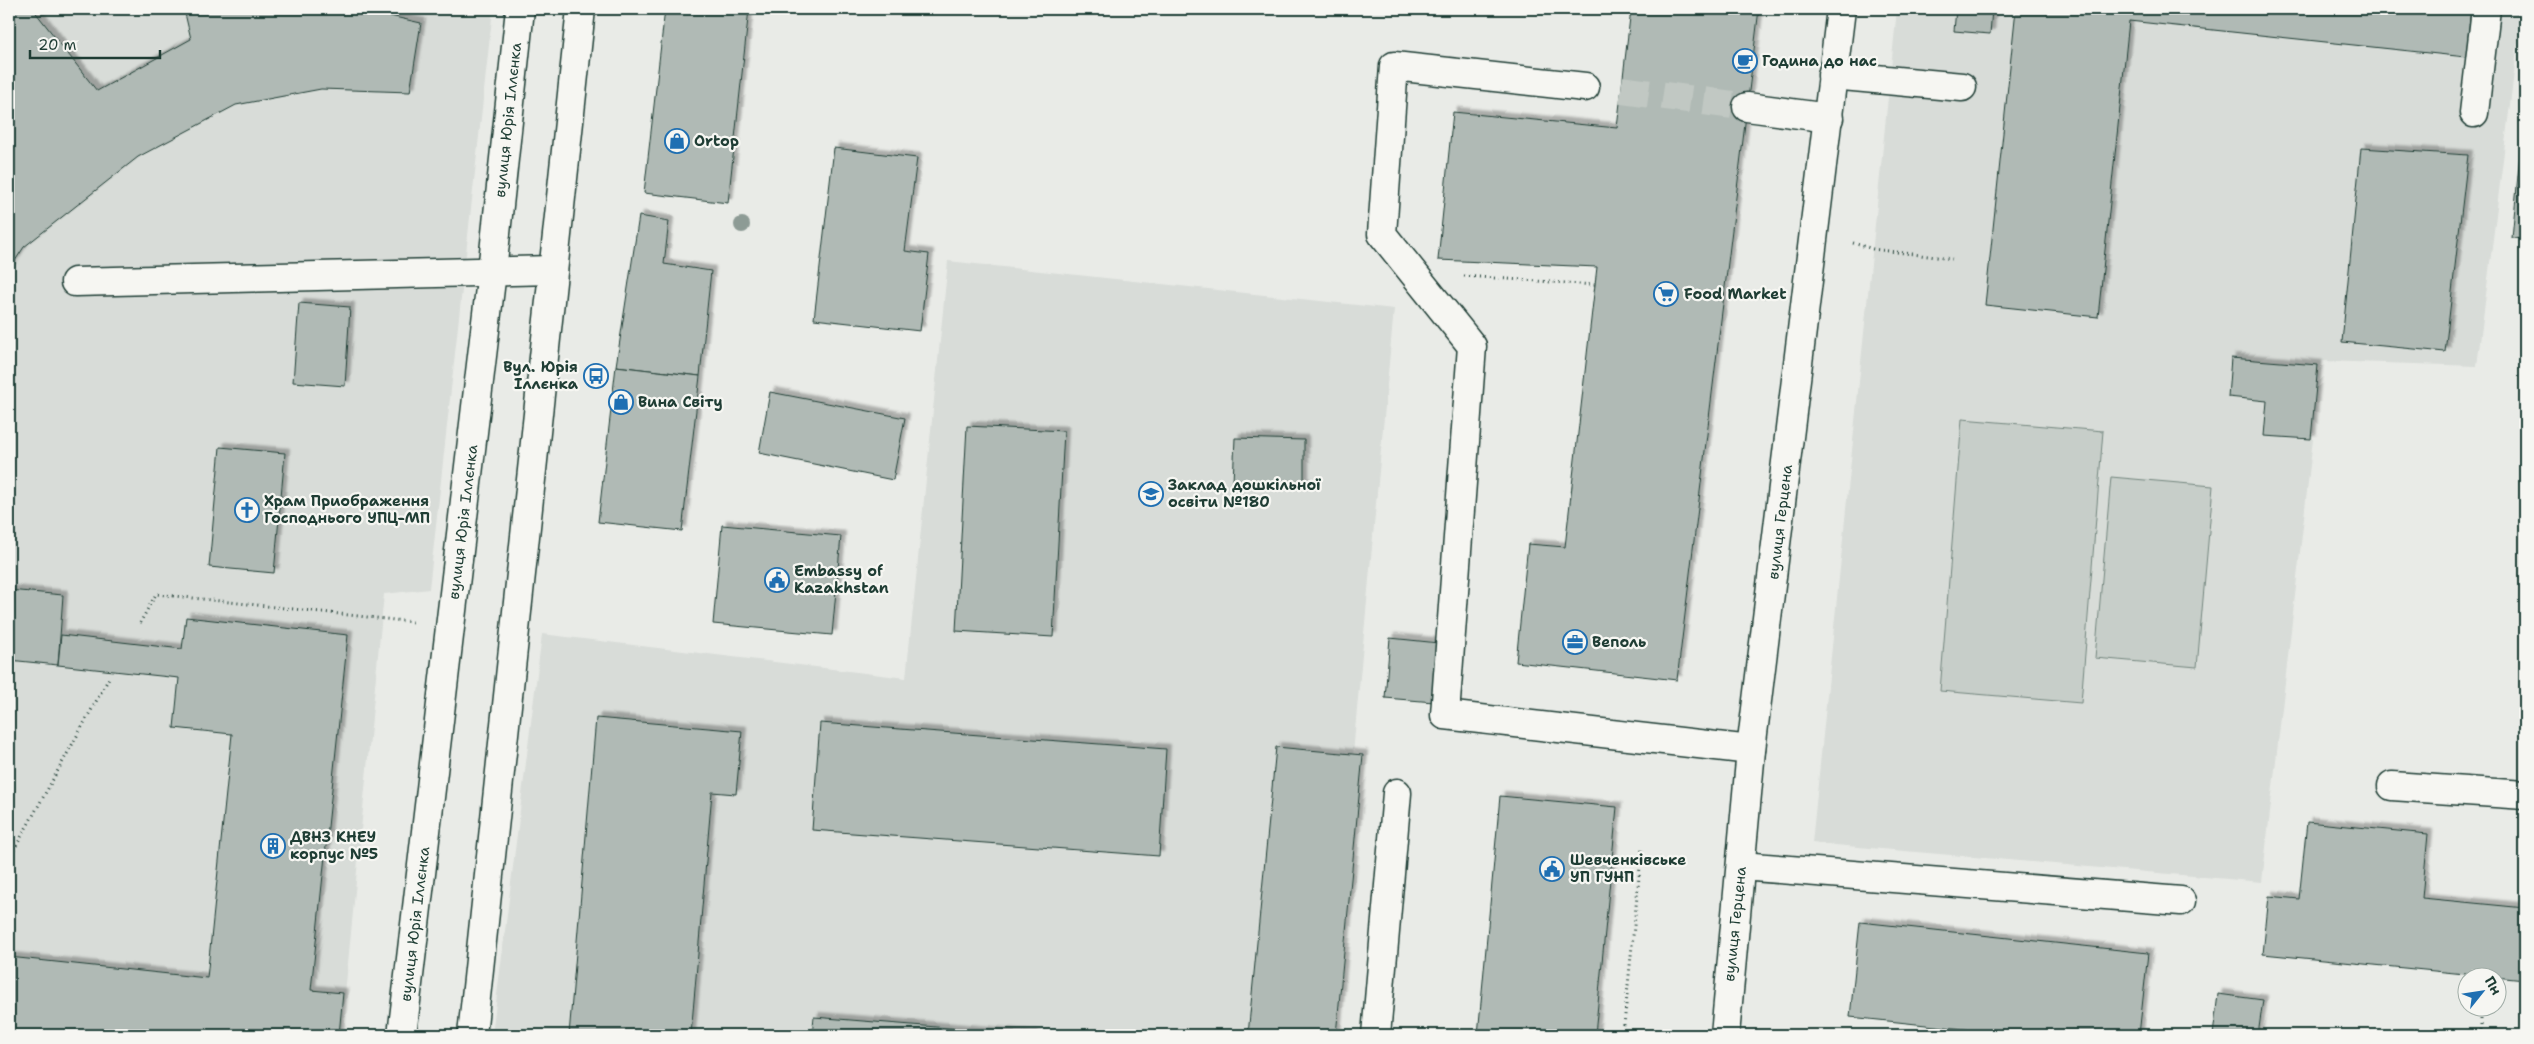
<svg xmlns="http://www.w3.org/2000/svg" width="2534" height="1044" viewBox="0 0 2534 1044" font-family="'Shantell Sans',sans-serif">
<defs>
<filter id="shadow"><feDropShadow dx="4.5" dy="-4.5" stdDeviation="1" flood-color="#0004"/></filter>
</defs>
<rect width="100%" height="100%" fill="#e9ebe7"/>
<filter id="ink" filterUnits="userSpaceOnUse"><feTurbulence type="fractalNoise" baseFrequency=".02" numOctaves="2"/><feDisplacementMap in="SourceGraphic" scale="10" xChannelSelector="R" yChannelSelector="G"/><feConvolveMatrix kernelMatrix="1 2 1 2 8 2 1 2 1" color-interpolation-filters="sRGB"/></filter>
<g filter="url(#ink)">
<!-- built -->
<g fill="#d8dcd8">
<path d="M9,9H493L429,589L384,594L341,1035H9Z"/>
<path d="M1897,9H2522L2477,366L2322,361L2262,882L1812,843Z"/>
<path d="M948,261L1394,309L1355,731L1330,1035H492L542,634L906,678Z"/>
</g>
<!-- green -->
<g fill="#c7cec9" stroke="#73867e">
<path d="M1962,419L2103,431L2081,703L1940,691Z"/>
<path d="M2111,477L2213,486L2197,667L2095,658Z"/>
</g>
<!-- building -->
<g fill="#b0bab5" stroke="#1f3d34" filter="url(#shadow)">
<path d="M9,9H33L97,91L191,39L184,9H305L306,13L368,11L421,23L410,92L321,89L236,105L138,157L24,247L9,270Z"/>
<path d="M665,9H749L728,203L644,193Z"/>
<path d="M1631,9H1759L1677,680L1516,662L1528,544L1565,547L1597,267L1438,260L1453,112L1617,128Z"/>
<path d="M1956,9H1992L1990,34L1954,31Z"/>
<path d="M2009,9H2471L2466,57L2129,21L2098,317L1985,305L2016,9Z"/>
<path d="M2524,112L2525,113V239L2512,238Z"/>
<path d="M834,148L917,158L905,251L929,254L920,331L814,319Z"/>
<path d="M2361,148L2468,155L2445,352L2342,342Z"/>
<path d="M639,216L669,221L664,264L711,271L700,376L616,366Z"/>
<path d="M2525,282V347L2519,346Z"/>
<path d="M299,303L350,307L345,386L293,382Z"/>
<path d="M2231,358L2318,365L2311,439L2264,436L2267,401L2228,397Z"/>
<path d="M616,366L700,376L682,531L598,522Z"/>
<path d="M770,392L905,418L893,480L759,453Z"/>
<path d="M967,426L1064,431L1053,637L956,631Z"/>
<path d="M1235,438L1304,440V484L1233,482Z"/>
<path d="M220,447L285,453L274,573L209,567Z"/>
<path d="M722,525L841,536L832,635L713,624Z"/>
<path d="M9,590L63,595L58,665L9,660Z"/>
<path d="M186,617L348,635L311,990L343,993L339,1035H9V957L207,978L232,734L174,728L179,678L58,665L61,635L182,649Z"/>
<path d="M1390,638L1439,643L1434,702L1385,698Z"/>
<path d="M596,718L742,731L736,794L712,792L691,1035H569Z"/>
<path d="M820,723L1166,749L1159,856L812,830Z"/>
<path d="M1276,747L1363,755L1336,1035H1248Z"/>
<path d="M1500,796L1617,807L1595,1035H1478Z"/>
<path d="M2307,822L2428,834L2422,898L2525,908V980L2263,954L2269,896L2299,899Z"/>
<path d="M1860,922L2148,953L2139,1035H2021L1850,1017Z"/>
<path d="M2218,994L2263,1000L2258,1035H2213Z"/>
<path d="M814,1017L1034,1035H812Z"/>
</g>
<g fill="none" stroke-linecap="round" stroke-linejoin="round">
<!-- minor-tunnel -->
<path stroke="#c1c8c3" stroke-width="28" stroke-dasharray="28 14" stroke-linecap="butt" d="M1621,90L1747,107"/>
<defs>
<g id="minor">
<path d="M1832,75L1962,87"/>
<path d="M1585,87L1394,66L1382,234L1472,346L1445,715L1751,750"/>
<path d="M1747,107L1829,118"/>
<path d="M2474,113L2486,9"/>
<path d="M75,282L553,270"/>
<path d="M2392,786L2525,795"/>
<path d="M1741,866L2181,901"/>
<path d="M1376,1035L1397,793"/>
<path d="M1725,1035L1751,750L1841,9"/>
</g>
<g id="major">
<path d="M402,1035L492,271L520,9"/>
<path d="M472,1035L581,9"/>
</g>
</defs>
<!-- minor casing -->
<use href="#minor" stroke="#1f3d34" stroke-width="31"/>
<!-- major casing -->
<use href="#major" stroke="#1f3d34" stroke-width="31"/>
<!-- path -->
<g stroke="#1f3d34" stroke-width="3" stroke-dasharray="1 4" stroke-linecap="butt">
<path d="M1853,243L1873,249L1952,259"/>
<path d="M1464,276L1595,285"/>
<path d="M1724,294L1768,297"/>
<path d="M140,623L156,594L413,622"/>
<path d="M9,859L109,678"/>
<path d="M1623,1035L1642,847"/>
<path d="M2481,1035V1006"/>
</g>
<!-- minor -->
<use href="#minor" stroke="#f6f6f2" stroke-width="28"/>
<!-- major -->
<use href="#major" stroke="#f6f6f2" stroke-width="28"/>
</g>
<!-- trees -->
<circle fill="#8d9b95" cx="742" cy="225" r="8"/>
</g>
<!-- icons -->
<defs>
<symbol id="cafe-ring" viewBox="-11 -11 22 22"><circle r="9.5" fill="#f6f6f2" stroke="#1f6fb2" stroke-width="1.5"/><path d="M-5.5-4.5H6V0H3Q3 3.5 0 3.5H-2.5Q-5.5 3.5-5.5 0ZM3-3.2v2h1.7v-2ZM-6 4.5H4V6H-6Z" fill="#1f6fb2"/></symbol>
<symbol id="shop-ring" viewBox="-11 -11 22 22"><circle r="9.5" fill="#f6f6f2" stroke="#1f6fb2" stroke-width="1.5"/><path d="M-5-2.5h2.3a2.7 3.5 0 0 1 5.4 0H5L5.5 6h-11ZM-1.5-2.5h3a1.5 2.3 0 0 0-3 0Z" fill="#1f6fb2"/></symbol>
<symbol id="supermarket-ring" viewBox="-11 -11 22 22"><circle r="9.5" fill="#f6f6f2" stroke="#1f6fb2" stroke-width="1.5"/><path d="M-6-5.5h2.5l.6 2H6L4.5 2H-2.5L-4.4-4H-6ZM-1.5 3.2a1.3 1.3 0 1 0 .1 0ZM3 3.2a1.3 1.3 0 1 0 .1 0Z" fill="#1f6fb2"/></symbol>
<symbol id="bus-ring" viewBox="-11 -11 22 22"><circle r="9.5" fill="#f6f6f2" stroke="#1f6fb2" stroke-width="1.5"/><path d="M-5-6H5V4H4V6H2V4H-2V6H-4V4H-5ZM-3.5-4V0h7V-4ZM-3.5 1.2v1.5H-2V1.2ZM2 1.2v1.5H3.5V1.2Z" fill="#1f6fb2"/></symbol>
<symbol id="school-ring" viewBox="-11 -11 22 22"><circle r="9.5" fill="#f6f6f2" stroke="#1f6fb2" stroke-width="1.5"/><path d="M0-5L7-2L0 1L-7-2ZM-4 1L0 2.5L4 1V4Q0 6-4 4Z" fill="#1f6fb2"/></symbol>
<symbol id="church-ring" viewBox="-11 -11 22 22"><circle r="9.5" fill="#f6f6f2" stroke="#1f6fb2" stroke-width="1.5"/><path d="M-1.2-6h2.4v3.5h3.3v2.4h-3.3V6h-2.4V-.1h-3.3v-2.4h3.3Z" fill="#1f6fb2"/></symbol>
<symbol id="civic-ring" viewBox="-11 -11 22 22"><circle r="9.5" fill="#f6f6f2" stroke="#1f6fb2" stroke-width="1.5"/><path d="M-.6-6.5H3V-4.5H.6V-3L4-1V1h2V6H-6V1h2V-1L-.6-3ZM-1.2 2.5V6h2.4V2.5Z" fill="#1f6fb2"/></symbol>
<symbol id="office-ring" viewBox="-11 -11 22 22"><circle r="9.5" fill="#f6f6f2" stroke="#1f6fb2" stroke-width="1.5"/><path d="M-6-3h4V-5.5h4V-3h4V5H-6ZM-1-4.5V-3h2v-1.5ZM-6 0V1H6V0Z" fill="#1f6fb2"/></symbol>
<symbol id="building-ring" viewBox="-11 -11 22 22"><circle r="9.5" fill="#f6f6f2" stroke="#1f6fb2" stroke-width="1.5"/><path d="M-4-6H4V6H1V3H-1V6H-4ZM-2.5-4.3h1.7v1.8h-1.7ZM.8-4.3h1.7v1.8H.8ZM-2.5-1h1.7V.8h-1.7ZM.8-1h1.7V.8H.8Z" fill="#1f6fb2"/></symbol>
</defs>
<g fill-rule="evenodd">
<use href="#cafe-ring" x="1731" y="47" width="28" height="28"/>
<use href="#shop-ring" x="663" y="127" width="28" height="28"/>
<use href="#supermarket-ring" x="1652" y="280" width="28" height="28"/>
<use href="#bus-ring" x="582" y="362" width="28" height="28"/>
<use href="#shop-ring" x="607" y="388" width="28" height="28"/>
<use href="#school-ring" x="1137" y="480" width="28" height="28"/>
<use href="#church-ring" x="233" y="496" width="28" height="28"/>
<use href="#civic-ring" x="763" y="566" width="28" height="28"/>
<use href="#office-ring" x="1561" y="628" width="28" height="28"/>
<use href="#building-ring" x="259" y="832" width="28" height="28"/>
<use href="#civic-ring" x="1538" y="855" width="28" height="28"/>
</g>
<g text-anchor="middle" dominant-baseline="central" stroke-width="4.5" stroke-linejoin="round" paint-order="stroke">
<!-- poi labels -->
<g font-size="15" font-weight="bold" fill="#1f3d34" stroke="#f6f6f2" text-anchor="start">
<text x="1762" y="61">Година до нас</text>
<text x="694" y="141">Ortop</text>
<text x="1684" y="294">Food Market</text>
<text x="578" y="367" text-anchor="end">Вул. Юрія<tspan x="578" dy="17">Іллєнка</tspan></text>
<text x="638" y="402">Вина Світу</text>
<text x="1168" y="485">Заклад дошкільної<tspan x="1168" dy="17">освіти №180</tspan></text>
<text x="264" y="501">Храм Приображення<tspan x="264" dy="17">Господнього УПЦ-МП</tspan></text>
<text x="794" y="571">Embassy of<tspan x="794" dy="17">Kazakhstan</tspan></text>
<text x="1592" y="642">Веполь</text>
<text x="290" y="837">ДВНЗ КНЕУ<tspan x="290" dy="17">корпус №5</tspan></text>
<text x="1570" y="860">Шевченківське<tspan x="1570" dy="17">УП ГУНП</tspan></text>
</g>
<!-- street labels -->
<g font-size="15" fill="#1f3d34" stroke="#f6f6f2">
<text transform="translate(508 120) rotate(-84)">вулиця Юрія Іллєнка</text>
<text transform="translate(463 522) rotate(-83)">вулиця Юрія Іллєнка</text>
<text transform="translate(1780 522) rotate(-83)">вулиця Герцена</text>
<text transform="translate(415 924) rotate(-83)">вулиця Юрія Іллєнка</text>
<text transform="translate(1735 924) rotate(-84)">вулиця Герцена</text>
</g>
</g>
<!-- margin -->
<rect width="2534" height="1044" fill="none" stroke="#f6f6f2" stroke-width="30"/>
<rect x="15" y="15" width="2504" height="1014" fill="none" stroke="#1f3d34" stroke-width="2" filter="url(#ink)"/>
<!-- north arrow -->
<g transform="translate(2482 992) rotate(60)"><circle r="24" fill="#f6f6f2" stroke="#a0aca6"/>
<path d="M0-4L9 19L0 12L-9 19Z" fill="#1f6fb2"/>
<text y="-8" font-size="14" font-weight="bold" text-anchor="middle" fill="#1f3d34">Пн</text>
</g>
<!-- scale -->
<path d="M30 50v8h130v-8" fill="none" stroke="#1f3d34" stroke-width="2.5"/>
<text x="38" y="50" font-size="15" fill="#1f3d34" stroke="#f6f6f2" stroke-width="4" paint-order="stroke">20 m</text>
</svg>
